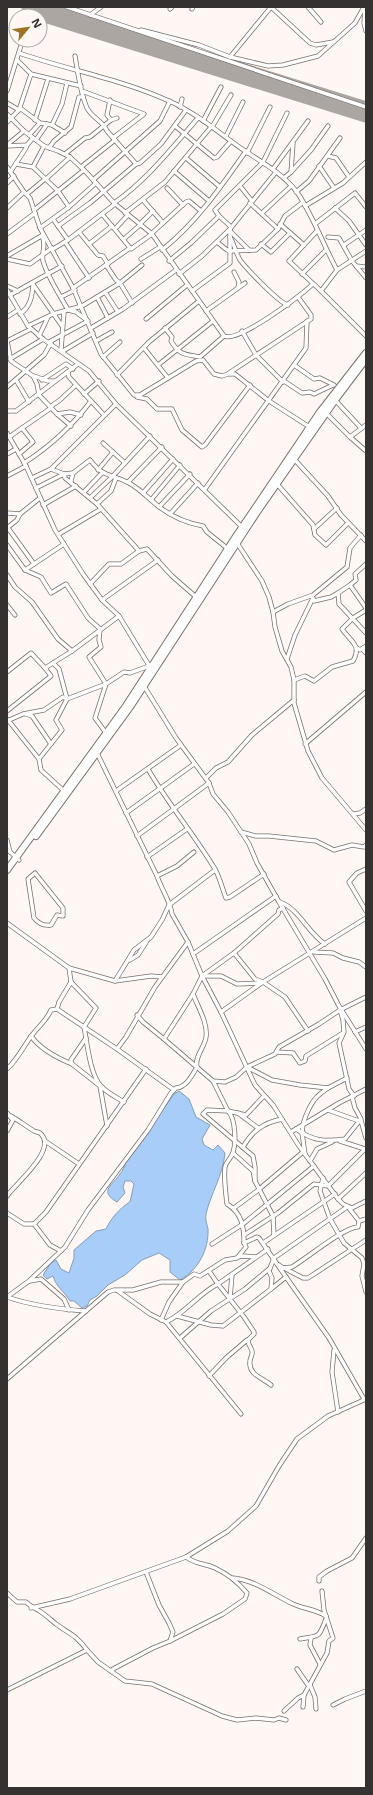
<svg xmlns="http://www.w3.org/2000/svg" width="373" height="1795" viewBox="0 0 373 1795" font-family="'Noto Sans',sans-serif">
<rect width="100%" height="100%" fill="#fff7f3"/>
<!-- water -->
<path fill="#a7cdf8" stroke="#849ebc" d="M179,1091L189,1099L196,1117L210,1125L202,1139L204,1145L213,1150L218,1145L225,1153C223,1175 211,1193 206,1214C205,1219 207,1224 208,1229C209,1250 198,1270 180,1280L170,1272V1260L159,1253L142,1260L125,1275L108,1285L97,1296L90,1300L87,1306L82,1308L74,1301H70C64,1291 56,1287 53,1276L47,1279L43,1275L50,1264L56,1260L61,1269L69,1273L74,1258V1250L96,1231L106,1229C111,1218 120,1208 130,1202L134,1184L131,1181H125L123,1187L125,1193L117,1202C98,1191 113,1185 120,1174C123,1171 124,1166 126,1162L174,1094Z"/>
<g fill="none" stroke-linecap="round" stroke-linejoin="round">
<!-- runway -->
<path stroke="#aca6a2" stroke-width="21" d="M32,8L366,112"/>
<defs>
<g id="minor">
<path d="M67,7L366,107"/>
<path d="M271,7L310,43L316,45L333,42"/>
<path d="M308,7L321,22"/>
<path d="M365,7L364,23L366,31"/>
<path d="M170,9L172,7"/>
<path d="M192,9L193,7"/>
<path d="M90,15L101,7"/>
<path d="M141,30L199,45L230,57L268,66L283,65L318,56L355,23L364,7"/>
<path d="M19,53C68,70 121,79 169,101C197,113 220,134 245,151C263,163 283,174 297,192C313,216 323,244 337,270"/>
<path d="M75,56C78,73 80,92 87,108C92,118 103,121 107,131L136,164L140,163L161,144L186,110"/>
<path d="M230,57L271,7"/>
<path d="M17,60L31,74L81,86"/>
<path d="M7,91L22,42"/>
<path d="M82,91L144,114L113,138"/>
<path d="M110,100L107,115L111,120"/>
<path d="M7,103L19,110"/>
<path d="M180,107L182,99"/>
<path d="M20,108L40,123L52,125L65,133"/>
<path d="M7,114L24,131L44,146L58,151L70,157L86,172L114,203L152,234L224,336C239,343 301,295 313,284"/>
<path d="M35,120L48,79"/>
<path d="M203,121L221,87"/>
<path d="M7,122L19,110L31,74"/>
<path d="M52,125L62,104L67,83"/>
<path d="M175,126L214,158L217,157L231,141"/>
<path d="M212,127L231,95"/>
<path d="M29,135L40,123"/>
<path d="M226,136L243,102"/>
<path d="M36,140L47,124"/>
<path d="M7,145L24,131"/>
<path d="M7,146L27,145L33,138"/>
<path d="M49,148L54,141L71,127L79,97H83"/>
<path d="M247,153L270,107"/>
<path d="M65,154L85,138L90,137L111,120L117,118"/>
<path d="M328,156L336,158L349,177"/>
<path d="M186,158L220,187"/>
<path d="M16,164L33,167L58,191L69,207"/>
<path d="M319,166L334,188"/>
<path d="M7,167L24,192L30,198L40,228L73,288L101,354L134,395H140L196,361L203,360L214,374L222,376L228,374H235L269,401L311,428"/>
<path d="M33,167L44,146"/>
<path d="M81,167L115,140"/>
<path d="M273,169L308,121"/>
<path d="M11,171L26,148L27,145"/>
<path d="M174,171L209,201"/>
<path d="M291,172L311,150L328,126"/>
<path d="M284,178L291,172L293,143"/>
<path d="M46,179L70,157"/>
<path d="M93,180L160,121L170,101"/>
<path d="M7,183L14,176"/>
<path d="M240,186L252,201"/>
<path d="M167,188L183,205"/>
<path d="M296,192L309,181L340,138"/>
<path d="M27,194L45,179"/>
<path d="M143,200L163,223"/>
<path d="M114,203C146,181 172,148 198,118"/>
<path d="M250,203L278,229"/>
<path d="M305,206L343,183L366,162"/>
<path d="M7,208L24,192"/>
<path d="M335,208L349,221L366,245"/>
<path d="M34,210L84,170"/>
<path d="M125,213L165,182L211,127"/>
<path d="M262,213L291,186"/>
<path d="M102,214L131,249L152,234"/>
<path d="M140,224L153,211"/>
<path d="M280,224L304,245"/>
<path d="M315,224L355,193L366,207"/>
<path d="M58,226L90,203L136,164"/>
<path d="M231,227L219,216L215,210L263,162L287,113"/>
<path d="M40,228L69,207L96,183"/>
<path d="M115,229L128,215"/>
<path d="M230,231L249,250"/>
<path d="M317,231L289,261L321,291L366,336"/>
<path d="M79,232L98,255L103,256L108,264"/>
<path d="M7,234L35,213"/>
<path d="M151,234L186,202L189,201L201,211"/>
<path d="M42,236C47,245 41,252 43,261C48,278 60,295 68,310L76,312L88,321L49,342"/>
<path d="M230,237C234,244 236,253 240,260C246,268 279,303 288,305"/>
<path d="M328,237L339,238L352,261L366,278"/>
<path d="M124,239L141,224"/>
<path d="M68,240L115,204"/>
<path d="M65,242L89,278"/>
<path d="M217,242L227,250L230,251L256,250L278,229L285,216L302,203"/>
<path d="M89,244L112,226"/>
<path d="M261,244L271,252L290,233"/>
<path d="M344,245L366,230"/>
<path d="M53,249L68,240L53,219"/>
<path d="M162,250C196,223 221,187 246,151"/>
<path d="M7,256L43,235"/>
<path d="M7,259L30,264L52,248"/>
<path d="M141,259L160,247"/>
<path d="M169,261L191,243L219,216"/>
<path d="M356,266L366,267"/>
<path d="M234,272L239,282L238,288"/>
<path d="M179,274L202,256L230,229L276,172"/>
<path d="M302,274L326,250"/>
<path d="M32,283L62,326"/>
<path d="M7,286L18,291"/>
<path d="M73,288L130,248"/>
<path d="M7,290L28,326L43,339L89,371L116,404L242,527"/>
<path d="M192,291L230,263V229"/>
<path d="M321,291L337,270L366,251"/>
<path d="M105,292L118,312"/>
<path d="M10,295L62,266"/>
<path d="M61,297L75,290"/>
<path d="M97,297L108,318"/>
<path d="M132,303L120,283L142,265"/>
<path d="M206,311L245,283"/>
<path d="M20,314C30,307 32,297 33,286"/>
<path d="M7,317L18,310"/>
<path d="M146,319L187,285"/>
<path d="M28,326L53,314L82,306L120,283L116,280L106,265"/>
<path d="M91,328L123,309L176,270"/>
<path d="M165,328L172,337L171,341C180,356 185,354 200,357L224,336"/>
<path d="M242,331L256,355L283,382"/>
<path d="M39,336L48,317"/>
<path d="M7,341L11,361L33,376L37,384L39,395L57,414L71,426"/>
<path d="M7,341L31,329"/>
<path d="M96,341L112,332"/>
<path d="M144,348L168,378"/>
<path d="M61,350L64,312"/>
<path d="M63,351L93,333"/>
<path d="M103,357L120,342"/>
<path d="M10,359L43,339"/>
<path d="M158,365L213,321"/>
<path d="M294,365L314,379L320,378L334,385"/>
<path d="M68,372L69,377L104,415"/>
<path d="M229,373L311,319V315L298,297"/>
<path d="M117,375L149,342L199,301"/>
<path d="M34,376L48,381H55"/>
<path d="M16,380L29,402"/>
<path d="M42,380L66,364L73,369"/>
<path d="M284,381L302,393L310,392L314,394L333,385"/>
<path d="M7,387L44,355L51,343"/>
<path d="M84,394L99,381"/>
<path d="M137,397L147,399L157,409H172L182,430L202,447L205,445L250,385"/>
<path d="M335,400L361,428"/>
<path d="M50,407L60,400L76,385"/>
<path d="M7,411H16L78,364"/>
<path d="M326,413L350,437L366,425"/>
<path d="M57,414L70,412L81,415"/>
<path d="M7,433L26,466L55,530L83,574L102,600L119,616L150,667"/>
<path d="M9,437L51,408"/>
<path d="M350,437L366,451"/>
<path d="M103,443L125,463"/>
<path d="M7,454L16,449"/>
<path d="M19,454L33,442L22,428"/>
<path d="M294,459L328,496L341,515L366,541"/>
<path d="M24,463C51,446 72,426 91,401"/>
<path d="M51,469L64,474L65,478L97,504L139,551L147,549L172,576L196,597"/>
<path d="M98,470L113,452"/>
<path d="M7,476L26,466"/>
<path d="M32,478L51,469L116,404"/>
<path d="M71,481L73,473L90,460C105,479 111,473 129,483C140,489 148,498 158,506C172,517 186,523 203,526L207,532L228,549"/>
<path d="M128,482L162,447"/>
<path d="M277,484L313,525L315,535L326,545L348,523"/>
<path d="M36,488L64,474L73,473"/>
<path d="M205,489L306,348L307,321"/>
<path d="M84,492L102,473"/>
<path d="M143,493L173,459"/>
<path d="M90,498L112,477L150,436"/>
<path d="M151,500L180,465"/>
<path d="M97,504L111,491L116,478"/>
<path d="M43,505L76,486"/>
<path d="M159,507L190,474"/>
<path d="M7,513L20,514"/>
<path d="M170,514L198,483"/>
<path d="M7,528L17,520L20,514L40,498"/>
<path d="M8,528L34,564"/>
<path d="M314,529L337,508"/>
<path d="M59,534L101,509"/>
<path d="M237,543L262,581L269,597L273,612L275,627L282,651L291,667L294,680V703L308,751L322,778L366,830"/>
<path d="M7,545L25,570L41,577L51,593L66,584L88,618L100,629L99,640L101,647L89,657L106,684L95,718L106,733"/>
<path d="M366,564L355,574L356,580L350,585L366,608"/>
<path d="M25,570L64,544"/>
<path d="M7,575L15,587L32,602L58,639L72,651L53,663L59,669L67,699L56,720L62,730L39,759L41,770L64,791"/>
<path d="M90,584L109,564H121L139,551"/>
<path d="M350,585L338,593L339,604L366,633"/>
<path d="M312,597L314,601L331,597L338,593"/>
<path d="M102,600L158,560"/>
<path d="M7,605L15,615"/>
<path d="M273,612L288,604L313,595L347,567L350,548L361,535"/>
<path d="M357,648L360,650L366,646"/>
<path d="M362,649L366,653"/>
<path d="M72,651L119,616"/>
<path d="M287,659L295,635L313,598"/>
<path d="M7,672L31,653L45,668L53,663"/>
<path d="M294,680L305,676L314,681L332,667L353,661C362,645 351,642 342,629L353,618L366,610"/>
<path d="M144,686L176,738L209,783L213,794L228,812L249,844L257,863L279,902L325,979L339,1006L366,1049"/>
<path d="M7,711L51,676L45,668"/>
<path d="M26,714L32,716L51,744"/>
<path d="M8,720L39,759"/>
<path d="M7,721L23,714L44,710L63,697L67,699L106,684L124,672L130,673L149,666"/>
<path d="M305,744L366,692"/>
<path d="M97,753L157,876C161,888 171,903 172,914L188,942L202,976"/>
<path d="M148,769C168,804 194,834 215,869C220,878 222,888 226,898L230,897L264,874"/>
<path d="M206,778L216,768L228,762L252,735L294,700"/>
<path d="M116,791L181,745"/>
<path d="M126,813L194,764"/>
<path d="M354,814L360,813L366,809"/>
<path d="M241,832L256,836H269L316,841L334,850L352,845L364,847L366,845"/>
<path d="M137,836L209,783"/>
<path d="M7,840L10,852"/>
<path d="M7,849L19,860"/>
<path d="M147,857L187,829"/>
<path d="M366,869L357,873L349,882L366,911"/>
<path d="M35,873L63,908V916L57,915L51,925C44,926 38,923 34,918L28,879Z"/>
<path d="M157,876L177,866L194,852"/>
<path d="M280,902C299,909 308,933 325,944"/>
<path d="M7,923L69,968L71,982L59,1002L57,1009L117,1049"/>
<path d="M314,952L333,953L343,958L359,962L366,967"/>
<path d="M234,953L255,979L263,982L285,997L308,1031"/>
<path d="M193,954L276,896"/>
<path d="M130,960L138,955L147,941"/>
<path d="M69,968L115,981"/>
<path d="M202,976L234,953L278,914L279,910L283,908"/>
<path d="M202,976H221L237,984L260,983"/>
<path d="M162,977L151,976L115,981L134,950L151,937L162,920L169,905L215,870"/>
<path d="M71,982L96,1008L84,1027C87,1042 90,1075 101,1086C107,1093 116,1097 124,1102"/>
<path d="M193,994L164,1039L213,1081L225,1082L236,1077L247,1067L275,1054L279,1047L319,1024L340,1010L366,997"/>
<path d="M340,1010L343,1020L344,1032L339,1043L349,1089L354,1096"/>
<path d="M221,1012L255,1085L273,1105L299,1146L338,1199L343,1204L352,1208L366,1201"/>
<path d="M137,1015L143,1022L164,1039"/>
<path d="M355,1032L366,1027"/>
<path d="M31,1036C41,1050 57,1058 72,1064"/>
<path d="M86,1038L71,1060L72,1064L100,1086L107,1126"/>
<path d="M277,1052L293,1053L300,1063L305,1061L306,1056L343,1033"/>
<path d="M247,1067L272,1080L300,1085L328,1088L347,1078"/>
<path d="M7,1069C18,1059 23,1047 32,1035C39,1026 47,1020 51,1010L57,1009"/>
<path d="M213,1081L228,1111L207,1110L203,1114L253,1156L255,1167V1181"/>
<path d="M174,1090L117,1049L126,1037L155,987L188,942"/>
<path d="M264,1096L246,1115L228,1111C236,1119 236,1143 233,1153C231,1158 226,1162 225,1167C224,1174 226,1196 227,1204C242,1213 244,1227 244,1243L257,1237L259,1238L286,1277L271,1289"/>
<path d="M352,1097L355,1108L360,1117L366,1138"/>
<path d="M328,1110L359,1121"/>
<path d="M7,1113L13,1120L7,1131"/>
<path d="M238,1113L258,1128"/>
<path d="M296,1129C313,1141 325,1142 345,1139L361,1119"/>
<path d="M291,1132L339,1103L366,1089"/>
<path d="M302,1133L305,1154"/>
<path d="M303,1133C300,1126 310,1104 316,1098C319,1094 324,1091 328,1088"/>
<path d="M45,1141L79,1164"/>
<path d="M340,1141L365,1149"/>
<path d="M243,1147C252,1131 263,1123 282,1119"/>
<path d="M233,1153L253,1171L255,1181L273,1216L274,1235"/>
<path d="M310,1161L317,1149L332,1142"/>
<path d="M323,1178L320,1191L330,1219L344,1243L362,1258L364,1264L362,1276L366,1292"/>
<path d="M7,1196C15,1184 59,1149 40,1133C38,1132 36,1132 34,1131C26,1126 18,1120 11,1116"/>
<path d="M338,1199L366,1173"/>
<path d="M234,1208L257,1191L303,1152"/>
<path d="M7,1213L24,1224H34L46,1212L146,1069"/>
<path d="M359,1221L366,1219"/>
<path d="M34,1224L50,1245L61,1251"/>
<path d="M244,1235L278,1213L314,1184L328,1186L366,1148"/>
<path d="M263,1243L335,1194"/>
<path d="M212,1244L243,1224L314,1166"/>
<path d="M268,1249L218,1284L244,1317L254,1332V1334L248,1340C248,1345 251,1347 252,1351C253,1355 250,1358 250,1361C248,1375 263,1378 271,1385"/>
<path d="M238,1257L243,1256L256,1257"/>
<path d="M279,1265L283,1268L292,1267C306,1259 344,1227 358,1227L359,1221L348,1207"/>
<path d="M284,1268L303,1278H308L366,1240"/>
<path d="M286,1277L329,1338L364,1399"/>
<path d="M30,1281L41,1279L64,1299L69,1310"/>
<path d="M118,1291L150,1314L166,1322C186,1313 199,1293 218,1284L209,1271"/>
<path d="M7,1297L29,1281L65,1247L88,1210L148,1130L171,1093L176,1088C187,1087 192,1075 197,1067C194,1057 205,1047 206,1037C208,1023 198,1007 193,994L202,976L221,1012L263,982L366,918"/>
<path d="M7,1297C33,1306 58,1309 86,1311"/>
<path d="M230,1298L232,1275"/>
<path d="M177,1316L211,1325L223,1326L271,1289L272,1278L269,1271L274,1258L347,1207"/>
<path d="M161,1320L169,1302L183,1282"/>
<path d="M166,1322L241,1414"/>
<path d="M180,1338L211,1311L245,1289L269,1269"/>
<path d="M334,1350L332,1372L338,1412"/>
<path d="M209,1376L226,1358L247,1340"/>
<path d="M7,1379L108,1292L114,1290H133L161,1282H183L194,1274L200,1276L225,1260L237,1258L246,1247L244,1243"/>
<path d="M233,1578C255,1580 274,1595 293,1604C304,1609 315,1609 326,1616"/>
<path d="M319,1581V1577L327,1571L352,1558L366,1538"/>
<path d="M7,1593L17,1602H26C31,1607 35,1608 41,1612C47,1616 51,1620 56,1624C71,1635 76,1635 87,1650"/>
<path d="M31,1608L70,1599L186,1557L228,1531L256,1506L279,1466L297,1439L328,1416L366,1399"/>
<path d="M311,1638L310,1645L320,1664"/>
<path d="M300,1639C319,1635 318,1640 326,1619"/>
<path d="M170,1641L223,1614L245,1599L247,1593C237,1581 228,1574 215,1568C204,1563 197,1565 186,1557"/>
<path d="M297,1669L308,1685H310L315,1697L316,1709"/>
<path d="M112,1672L113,1669L153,1648L170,1641L173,1632L169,1623L159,1605L146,1572"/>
<path d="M7,1690L87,1650L98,1662L125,1681L152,1684L222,1716L237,1720L256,1718L274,1720L279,1718L286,1720"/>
<path d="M333,1705L345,1699L366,1691"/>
<path d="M303,1707L304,1695L327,1653L329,1641L333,1638L324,1610L322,1591"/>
<path d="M284,1711L298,1698L304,1695"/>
</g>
<g id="trunk">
<path d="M36,836L130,707L257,512L335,400L366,359"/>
<path d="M7,870L126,706L235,538L320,412L366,353"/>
</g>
</defs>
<!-- minor casing -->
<use href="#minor" stroke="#77706d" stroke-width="5"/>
<!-- trunk casing -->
<use href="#trunk" stroke="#77706d" stroke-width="8"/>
<!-- minor -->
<use href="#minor" stroke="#fff" stroke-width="3.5"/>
<!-- trunk -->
<use href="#trunk" stroke="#fff" stroke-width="6"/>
</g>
<!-- border -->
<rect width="373" height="1795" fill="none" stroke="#343130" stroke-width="16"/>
<!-- north arrow -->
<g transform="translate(28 28) rotate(61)"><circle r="19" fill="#fff7f3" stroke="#aea8a5"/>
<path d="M0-3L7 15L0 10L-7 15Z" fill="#9d7422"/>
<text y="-6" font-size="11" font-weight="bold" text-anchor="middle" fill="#343130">N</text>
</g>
</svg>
